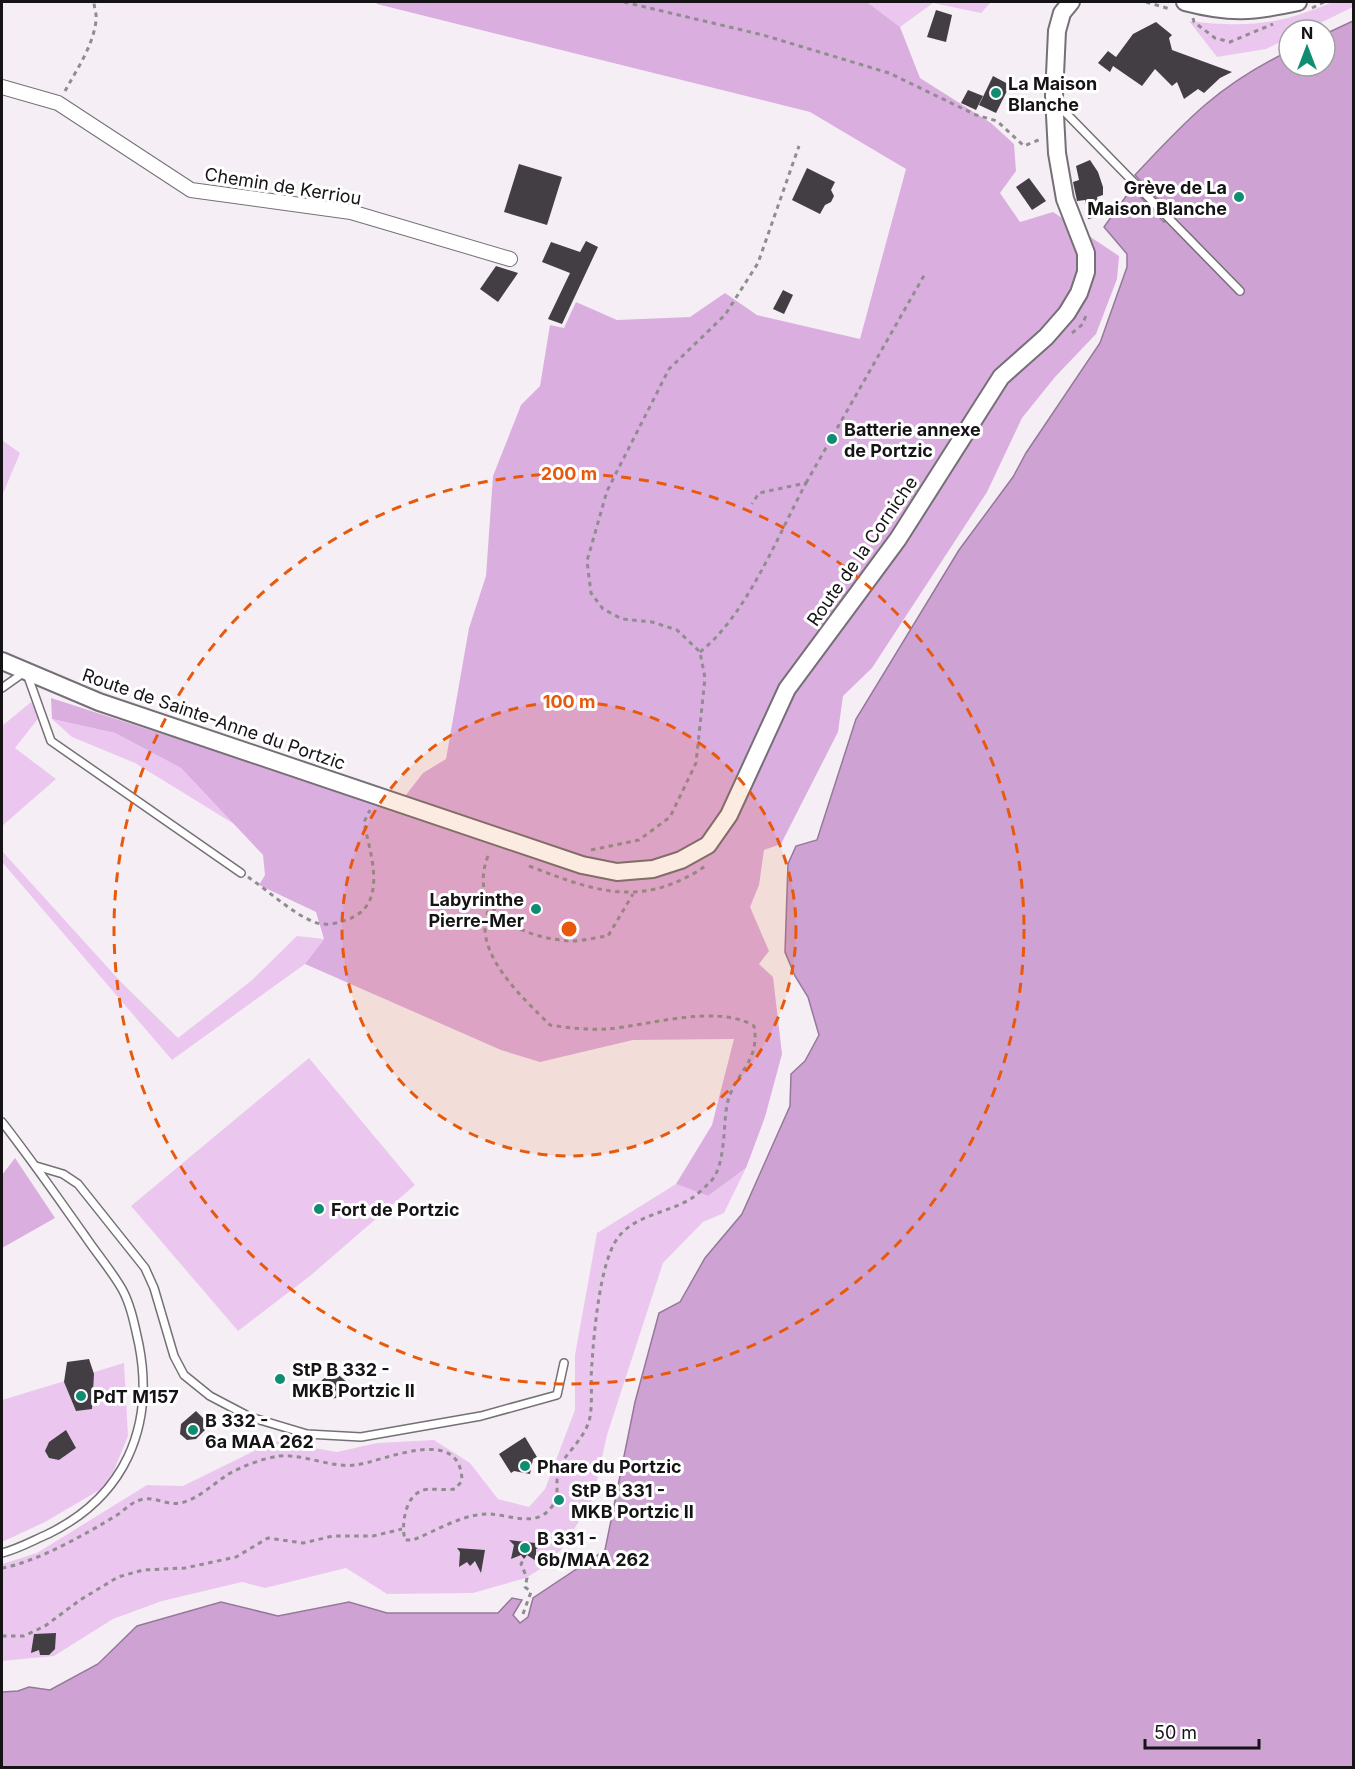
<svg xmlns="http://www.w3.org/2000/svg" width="1355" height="1769" viewBox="0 0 1355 1769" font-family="Inter,sans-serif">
<rect width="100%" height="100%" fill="#f5eff5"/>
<!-- green -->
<g fill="#ebc7ef">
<path d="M867,2H991L981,13L933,3L900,27Z"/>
<path d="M1332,2H1353V7L1306,30H1289V38L1266,49L1217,57L1189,21C1247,28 1279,25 1332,2Z"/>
<path d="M2,440L20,453L2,496Z"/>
<path d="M31,702L40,716L15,748L56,779L2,826V726Z"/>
<path d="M52,719L115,733L181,768L234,824L135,763L72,737Z"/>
<path d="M2,851L120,981L178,1038L251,981L297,936L324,939L305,964L172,1060L2,862Z"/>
<path d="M309,1058L415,1185L310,1276L238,1331L131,1206Z"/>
<path d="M746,1168L724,1213L703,1222L663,1263L607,1435L593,1498L562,1549L545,1566L526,1578L473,1593L387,1594L346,1568L265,1588L242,1582L162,1601L113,1619L54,1656L2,1661V1564L37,1553L147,1485L183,1486L274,1441L337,1452L377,1443L434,1440L470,1463L498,1499L529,1507L545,1489L575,1410V1355L597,1233L676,1184L708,1196Z"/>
<path d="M124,1363L128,1436L108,1485L45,1522L2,1542V1400Z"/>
</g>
<!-- forest -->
<g fill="#dbaee0">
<path d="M376,2H867L900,27L920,78L991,123L1014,144L1016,171L1000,193L1020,222L1053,212L1119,256L1117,279L1096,334L1055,377L1022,418L987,492L872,668L843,696L838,732L781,844L764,850L759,885L750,907L769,951L759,964L773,977L782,1054L765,1117L746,1168L708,1196L676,1184L712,1125L734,1039L633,1040L540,1062L501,1050L305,964L324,939L316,912L259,885L265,875L263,855L181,768L115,733L52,719L51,698L395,809L423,773L446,759L469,628L486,576L493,476L521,405L540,386L550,325L564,328L576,302L617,320L690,317L725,293L757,315L860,339L906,169L810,112L377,4Z"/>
<path d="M15,1158L55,1218L2,1248V1175Z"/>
</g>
<!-- water -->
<path fill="#cea3d4" stroke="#96789b" stroke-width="1.5" d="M1353,21V1767H2V1692L18,1691L29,1687L50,1690L98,1664L137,1626L221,1602L278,1616L349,1602L387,1613H498L512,1598L522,1600L513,1615L520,1623L528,1617L533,1598L605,1550L635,1402L659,1313L680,1302L705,1258L742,1214L790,1106L791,1074L805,1061L819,1035L808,997L795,976L785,952L788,864L796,846L817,840L856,719L959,550L1013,477L1026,453L1100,343L1127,267V254L1104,227L1132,188L1164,222L1171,213L1135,175C1187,119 1219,85 1289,51V66H1325V34Z"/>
<!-- building -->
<g fill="#423e43">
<path d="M936,10L952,15L946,42L927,37Z"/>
<path d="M1156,22L1172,35L1169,38L1172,50L1232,72L1220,78L1204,93L1198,89L1184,99L1177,82L1172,86L1155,69L1142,86L1113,66L1110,72L1098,63L1108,51L1116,57L1133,34Z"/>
<path d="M993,76L1010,85L996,113L979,105Z"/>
<path d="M968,90L983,96L976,110L961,103Z"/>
<path d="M1090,160L1098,172L1103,187V195L1097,197L1101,216L1088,219L1085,200L1077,201L1073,182L1079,180L1076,166Z"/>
<path d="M519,164L562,177L547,225L504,212Z"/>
<path d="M807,168L835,182L831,190L834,196L831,202L825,205L820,214L792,200Z"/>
<path d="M1029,178L1046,201L1032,210L1016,187Z"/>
<path d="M586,241L598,247L562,324L548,319L570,273L542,262L551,242L580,252Z"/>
<path d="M496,266L518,273L498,302L480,289Z"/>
<path d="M783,290L793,295L784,314L773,309Z"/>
<path d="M89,1359L94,1374L92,1409L76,1411L64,1382L67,1362Z"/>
<path d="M334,1371L349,1384L337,1398L326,1399L318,1390L322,1380Z"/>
<path d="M196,1411L210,1425L196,1439L187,1440L180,1434L181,1424Z"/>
<path d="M66,1430L76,1448L59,1460L49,1458L45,1451L49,1442Z"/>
<path d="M525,1437L537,1457L533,1459L530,1474L514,1471L511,1473L499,1454Z"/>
<path d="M509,1540L525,1542L547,1544L536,1549V1561L527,1555L524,1559L521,1555L511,1559L514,1545Z"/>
<path d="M457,1548L485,1550L481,1573L475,1561L470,1566L467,1562L459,1567L460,1552Z"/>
<path d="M56,1633L55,1649L49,1655H40L39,1650L31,1653L34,1634Z"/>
</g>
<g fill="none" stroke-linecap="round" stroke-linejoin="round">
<defs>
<g id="service">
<path d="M1059,106L1240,291"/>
<path d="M2,688L26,671L51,741L241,873"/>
<path d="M2,1122C31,1159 58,1198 85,1236C97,1254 111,1270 122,1289C131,1305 135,1327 139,1345C155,1428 124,1497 48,1534C32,1541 18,1549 2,1553"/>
<path d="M36,1166L63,1174L78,1184L145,1268L154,1288L174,1356L184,1375L210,1396L250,1417L307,1434L361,1437L481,1416L557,1395L564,1363"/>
</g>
<path id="minor" d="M2,87L58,103L191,190L351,212L510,259"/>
<g id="tertiary">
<path d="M1185,2C1231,14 1252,12 1298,2"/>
<path d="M2,661L99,702L582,865L617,872L653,869L681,860L708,845L729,815L787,689L898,539L1001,377L1046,337L1067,313L1079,293L1086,272V253L1065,199L1057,153L1054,96L1057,31L1062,13L1071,2"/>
</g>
</defs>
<!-- service casing -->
<use href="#service" stroke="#757076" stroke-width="10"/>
<!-- minor casing -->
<use href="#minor" stroke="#757076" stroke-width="16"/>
<!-- tertiary casing -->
<use href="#tertiary" stroke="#757076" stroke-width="20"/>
<!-- path -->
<g stroke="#908c90" stroke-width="3" stroke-dasharray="4.5 4.5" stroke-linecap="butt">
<path d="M624,2L763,35L889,73L976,115L997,121L1024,146L1041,139"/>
<path d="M1146,2L1170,9"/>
<path d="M1312,8L1324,2"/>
<path d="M1193,18L1194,22L1215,38L1230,42L1273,24"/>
<path d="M65,91C77,69 93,46 96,21C97,14 94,8 94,2"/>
<path d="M1072,333L1083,324L1086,315"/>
<path d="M806,483L926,272"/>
<path d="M700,652C747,615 778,535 806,483L759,493L752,504"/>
<path d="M591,850L639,840L670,817L696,763L705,678L700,652L677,630L652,622L622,619L603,609L591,593L587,561L607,491L669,369L725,315L758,263L799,146"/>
<path d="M488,856C466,913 524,939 572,941C583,941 597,937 608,936L633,894"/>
<path d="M529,866C582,886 628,906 683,879C691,875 700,871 707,864"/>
<path d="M248,877C269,891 290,912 314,922C325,926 335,924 346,920C390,906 370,854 364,822L370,810"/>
<path d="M2,1568C37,1562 86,1534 117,1515C125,1510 130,1503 140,1500C153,1495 167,1506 180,1503C197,1500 213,1484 227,1475C240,1467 264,1458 279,1456C306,1454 330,1468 355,1465C383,1462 461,1423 462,1481L455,1489C445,1491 429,1487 421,1491C405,1497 401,1526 405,1540H413C436,1531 464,1513 490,1514C509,1515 535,1527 550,1509C561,1497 555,1485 558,1471C561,1457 586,1439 590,1417C593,1399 590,1380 592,1363C594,1332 600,1263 617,1239C633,1215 669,1213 692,1198C698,1194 704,1188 709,1183C726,1169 723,1125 727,1105C733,1074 761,1062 754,1026C716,1003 648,1026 606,1029C588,1030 569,1028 550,1025C523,998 468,949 490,907"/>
<path d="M523,1614L531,1592L525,1587L527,1578L521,1564L524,1559"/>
<path d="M2,1636H24L45,1626L80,1600L118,1577L143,1570L185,1568L236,1557L268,1538L303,1543L333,1536H373L402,1529"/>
</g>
<!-- service -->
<use href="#service" stroke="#fff" stroke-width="7"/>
<!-- minor -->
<use href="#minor" stroke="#fff" stroke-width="14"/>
<!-- tertiary -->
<use href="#tertiary" stroke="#fff" stroke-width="16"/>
</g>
<!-- distance rings -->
<circle cx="569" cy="929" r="227" fill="#e8590c" fill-opacity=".12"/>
<g fill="none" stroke="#e8590c" stroke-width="3" stroke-dasharray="10 8">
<circle cx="569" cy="929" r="227"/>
<circle cx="569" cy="929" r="455"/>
</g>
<!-- markers -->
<g fill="#0e8d72" stroke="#fff" stroke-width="2">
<circle cx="996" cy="93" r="6"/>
<circle cx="1239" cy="197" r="6"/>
<circle cx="832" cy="439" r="6"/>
<circle cx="536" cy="909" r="6"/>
<circle cx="319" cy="1209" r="6"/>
<circle cx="280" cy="1379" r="6"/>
<circle cx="81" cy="1396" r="6"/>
<circle cx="193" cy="1430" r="6"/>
<circle cx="525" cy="1466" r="6"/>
<circle cx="559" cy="1500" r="6"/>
<circle cx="525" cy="1548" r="6"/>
</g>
<g text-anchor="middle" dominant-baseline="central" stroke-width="6" stroke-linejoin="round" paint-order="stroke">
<!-- poi labels -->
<g font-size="18" font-weight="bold" fill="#151315" stroke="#fff" text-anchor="start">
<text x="1008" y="83">La Maison<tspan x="1008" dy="21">Blanche</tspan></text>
<text x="1227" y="187" text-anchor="end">Grève de La<tspan x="1227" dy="21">Maison Blanche</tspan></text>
<text x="844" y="429">Batterie annexe<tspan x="844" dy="21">de Portzic</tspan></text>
<text x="524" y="899" text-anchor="end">Labyrinthe<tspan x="524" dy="21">Pierre-Mer</tspan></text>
<text x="331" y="1209">Fort de Portzic</text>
<text x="292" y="1369">StP B 332 -<tspan x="292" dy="21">MKB Portzic II</tspan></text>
<text x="93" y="1396">PdT M157</text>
<text x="205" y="1420">B 332 -<tspan x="205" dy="21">6a MAA 262</tspan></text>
<text x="537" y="1466">Phare du Portzic</text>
<text x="571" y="1490">StP B 331 -<tspan x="571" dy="21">MKB Portzic II</tspan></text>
<text x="537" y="1538">B 331 -<tspan x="537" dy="21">6b/MAA 262</tspan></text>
</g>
<!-- street labels -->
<g font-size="18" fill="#151315" stroke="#fff">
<text transform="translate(283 186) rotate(9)">Chemin de Kerriou</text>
<text transform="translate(862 551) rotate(-55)">Route de la Corniche</text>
<text transform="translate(214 719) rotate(19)">Route de Sainte-Anne du Portzic</text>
</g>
</g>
<circle cx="569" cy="929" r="9" fill="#e8590c" stroke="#fff" stroke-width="3"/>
<g font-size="18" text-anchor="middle" font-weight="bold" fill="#e8590c" stroke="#fff" stroke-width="6" stroke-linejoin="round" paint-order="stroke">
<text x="569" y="480">200 m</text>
<text x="569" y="708">100 m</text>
</g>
<!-- border -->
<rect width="1355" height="1769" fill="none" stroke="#151315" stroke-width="6"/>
<!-- north arrow -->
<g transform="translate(1307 48)"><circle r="28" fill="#ffffff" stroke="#a1a1a1" stroke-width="1.5"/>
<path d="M0-4.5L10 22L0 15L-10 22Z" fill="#0e8d72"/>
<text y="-9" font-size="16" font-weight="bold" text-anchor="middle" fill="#151315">N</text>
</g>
<!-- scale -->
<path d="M1145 1739v9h114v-9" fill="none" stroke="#151315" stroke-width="3"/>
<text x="1154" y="1739" font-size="18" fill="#151315" stroke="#ffffff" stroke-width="4.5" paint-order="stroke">50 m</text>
</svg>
